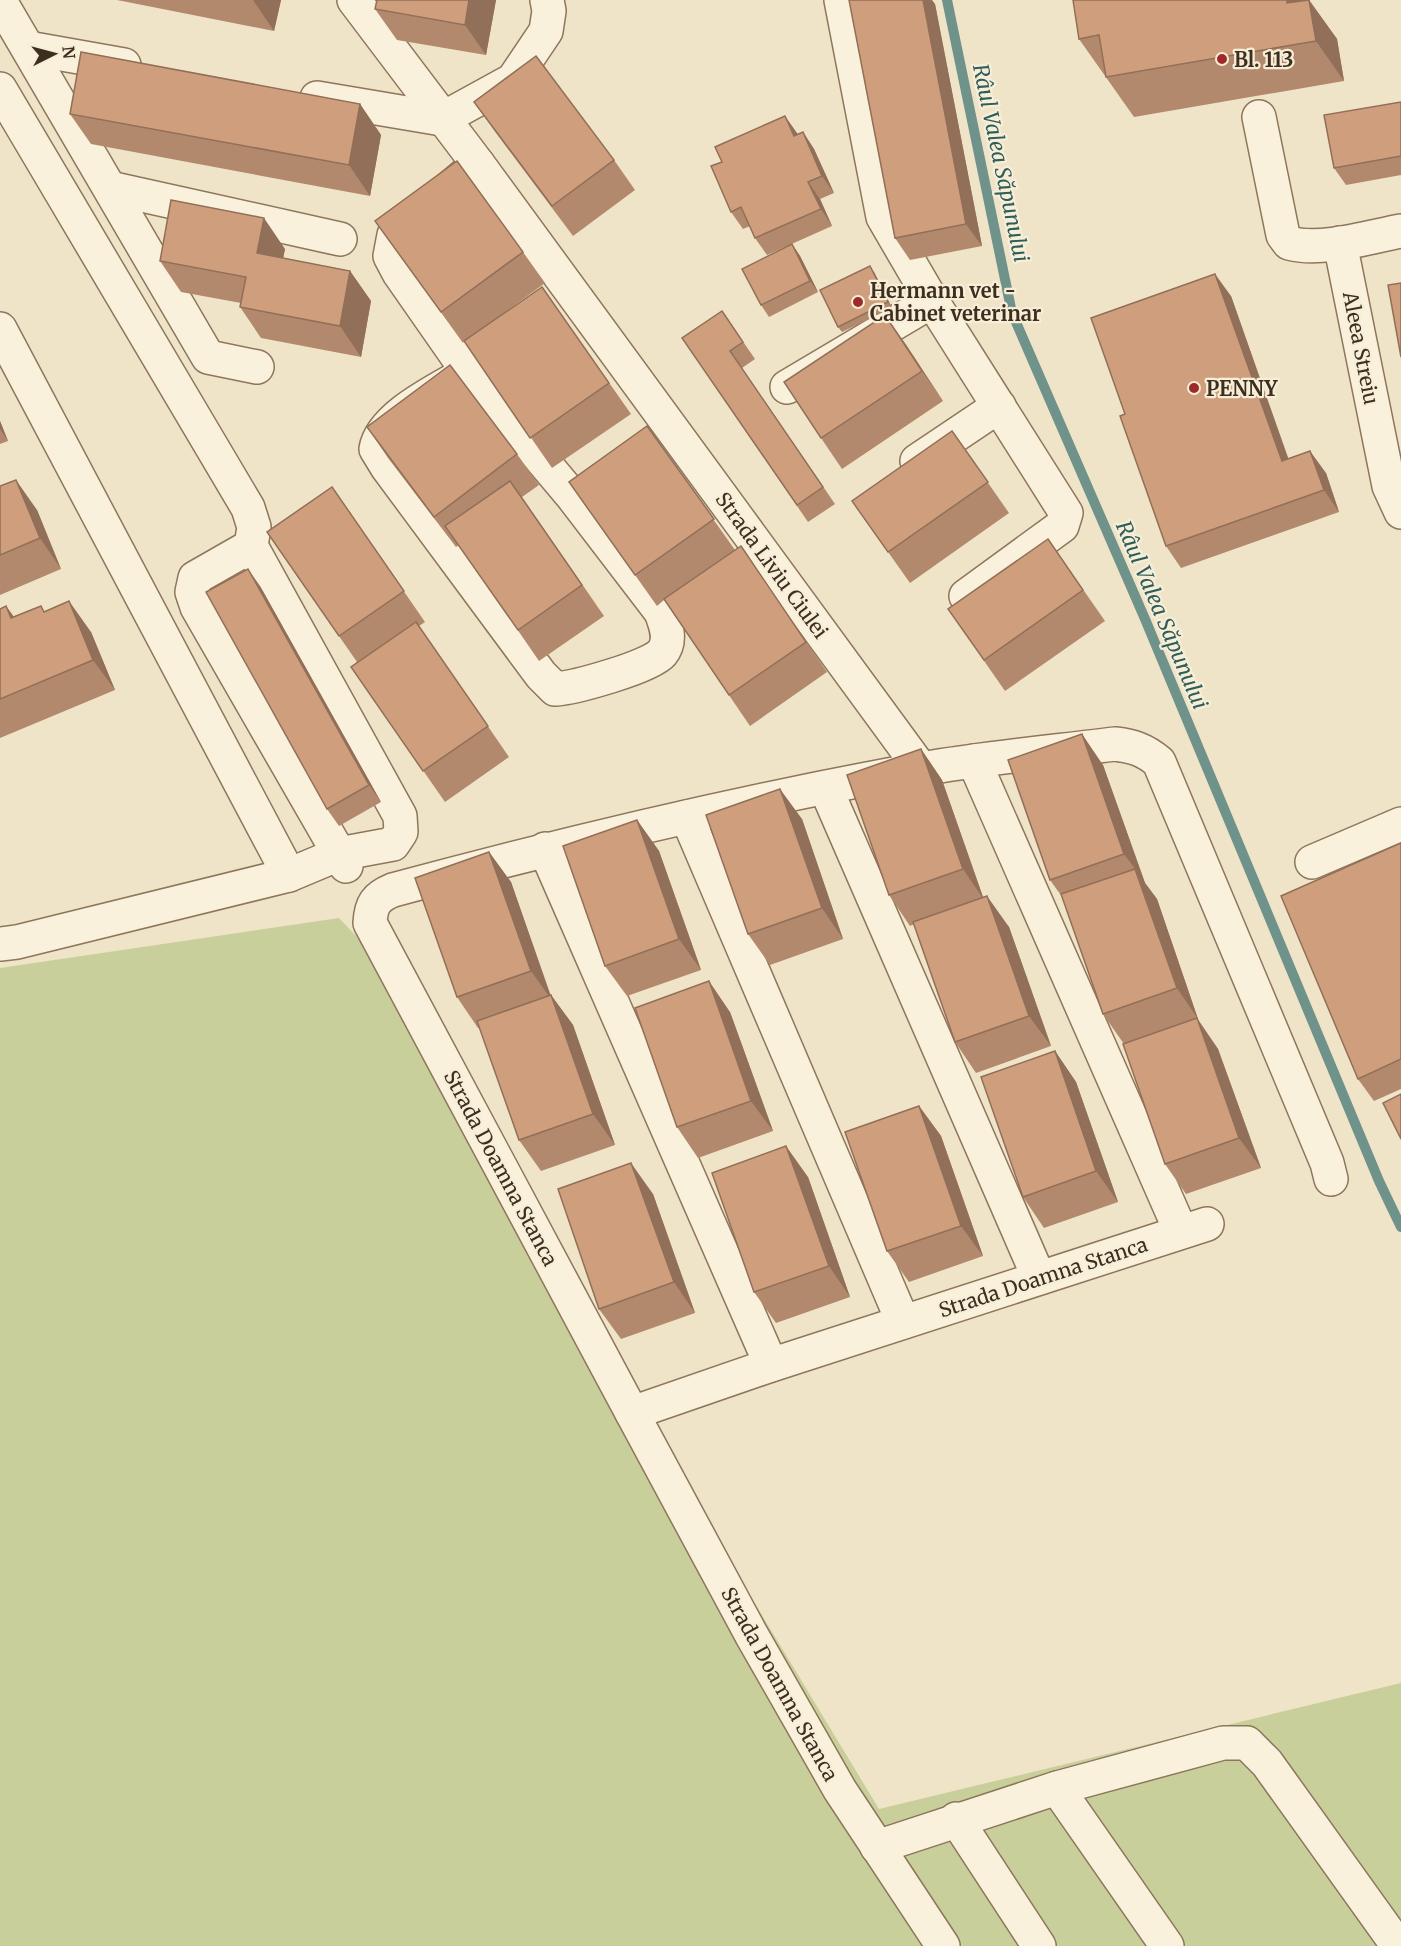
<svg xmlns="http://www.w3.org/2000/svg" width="1401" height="1946" viewBox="0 0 1401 1946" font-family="Merriweather,serif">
<rect width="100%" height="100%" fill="#f0e4c8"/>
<!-- green -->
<path fill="#c9cf9b" d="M339,918L380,961L632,1413L754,1602L879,1809L1401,1683V1946H0V968Z"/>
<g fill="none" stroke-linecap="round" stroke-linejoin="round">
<!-- stream -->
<path stroke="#6f938a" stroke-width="10" d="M947,0L1012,313L1145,619L1379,1181L1401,1227"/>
<defs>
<g id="minor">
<path d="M354,0L478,164L921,769"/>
<path d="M841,0L883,217L932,301L1066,513L1062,526L966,596"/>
<path d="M0,1L208,357L257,367"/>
<path d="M28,48L124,65"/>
<path d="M0,89L248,508L254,527L251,546L195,578L192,592L197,607L346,866"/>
<path d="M317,98L442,119L513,80L546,31L549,11L547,0"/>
<path d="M1259,117L1283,235L1289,243C1321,252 1369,237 1401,231"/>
<path d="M110,188L340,239"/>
<path d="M1340,243L1389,486L1401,512"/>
<path d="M0,329L289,875L17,942L0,944"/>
<path d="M468,372C440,389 382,415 376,449L387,467L541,675L555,689C574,688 650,667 662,653C672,641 666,625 661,612L573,497L468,372L399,273L390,256L394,235L478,164"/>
<path d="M787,387L932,301"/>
<path d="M917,461L999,406"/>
<path d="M251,546L400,816L401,832L393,844L339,854L289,875"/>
<path d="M974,761L1181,1232"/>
<path d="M826,789L1039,1278"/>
<path d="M687,817L903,1322"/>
<path d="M545,849L771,1365"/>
<path d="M1312,862L1401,824"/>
<path d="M1207,1224L771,1365L632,1413L370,923C371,904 376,897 393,890C567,843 743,801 921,769C985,758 1050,752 1115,744C1133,746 1145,750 1159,762L1327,1163L1331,1179"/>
<path d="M632,1413L751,1634L840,1790L943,1946"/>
<path d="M1057,1788L1167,1946"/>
<path d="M956,1819L1039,1946"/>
<path d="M877,1847L1057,1788L1223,1743H1247L1267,1763L1398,1946"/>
</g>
</defs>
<!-- minor casing -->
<use href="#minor" stroke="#8d765c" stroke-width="36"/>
<!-- minor -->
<use href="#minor" stroke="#faf1dc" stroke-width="33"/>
</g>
<!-- wall -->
<g fill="#b2896c">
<path d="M117,0H281L274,31Z"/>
<path d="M377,0H496L486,55L397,40L375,9Z"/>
<path d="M1309,0L1337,39L1344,81L1134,117L1079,39Z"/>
<path d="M935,4L982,246L910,260L895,238Z"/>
<path d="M474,102L614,160L635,190L573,236L496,133Z"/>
<path d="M1401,102V175L1346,185L1334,168Z"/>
<path d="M360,104L381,135L370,196L91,144L70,114Z"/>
<path d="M803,132L814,149L834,193L820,199L832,226L767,255L755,238L750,226L743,229L731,212L797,133L798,135Z"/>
<path d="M375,221L523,252L545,283L486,326L542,287L631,414L552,468L464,341L463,343Z"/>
<path d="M792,244L800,256L818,292L769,317L761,305Z"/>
<path d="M285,249L283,258L350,271L371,301L361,357L261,338L240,307L241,303L181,292L160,261Z"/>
<path d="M874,272L892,308L842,332L838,327Z"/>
<path d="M1231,296L1288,459L1326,473L1339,512L1181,568L1166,546L1125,414Z"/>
<path d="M722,311L755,359L742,368L835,504L808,522L682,338Z"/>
<path d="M885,315L943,401L842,469L821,438Z"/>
<path d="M0,421L8,441L0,444Z"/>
<path d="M647,426L735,550L741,546L827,672L750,726L664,600L657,606L569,482Z"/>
<path d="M367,427L517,454L539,485L522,497L604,616L539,661L459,545L456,547L388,458Z"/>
<path d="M952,431L1009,513L910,583L852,501Z"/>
<path d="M0,486L37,510L61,569L0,595Z"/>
<path d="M332,487L425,622L419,626L509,757L445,802L351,667L357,662L267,532Z"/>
<path d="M1048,539L1105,621L1005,691L948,609Z"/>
<path d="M260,586L381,802L339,826L327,809Z"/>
<path d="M6,606L14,617L45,611L91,632L115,690L0,738V609Z"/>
<path d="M921,749L942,780L983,897L1009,927L1051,1046L976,1073L955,1042L914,924L910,926L889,895Z"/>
<path d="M1103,765L1145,883L1157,899L1198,1019H1197L1218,1049L1261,1168L1186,1194L1165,1164L1124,1044L1103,1014L1063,898L1050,880Z"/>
<path d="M802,819L843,939L770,965L748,934Z"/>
<path d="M637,820L659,851L701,970L627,996L605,966Z"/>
<path d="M1401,843V1089L1374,1101L1358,1079Z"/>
<path d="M489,852L511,882L550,995H551L573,1025L615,1145L541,1171L519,1140L480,1028H478L457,997Z"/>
<path d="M730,1012L773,1131L698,1158L677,1127Z"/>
<path d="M1055,1051L1076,1082L1118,1202L1044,1228L1023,1197Z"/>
<path d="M919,1106L941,1136L983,1256L909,1282L887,1251Z"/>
<path d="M808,1177L850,1297L776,1323L754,1292Z"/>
<path d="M653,1194L695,1313L621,1339L599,1309Z"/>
</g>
<!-- shaded-wall -->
<g fill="#916f58">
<path d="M253,0H281L274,31Z"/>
<path d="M469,0H496L486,55L465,25Z"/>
<path d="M923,0H932L935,4L982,246L966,224Z"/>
<path d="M1287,0H1307L1308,2L1315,43L1287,3Z"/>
<path d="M1309,0L1337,39L1344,81L1316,41Z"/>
<path d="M360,104L381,135L370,196L349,165Z"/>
<path d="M785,116L797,133L806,153L794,136Z"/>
<path d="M803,132L814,149L834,193L822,176Z"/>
<path d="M808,182L820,199L832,226L821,209Z"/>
<path d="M264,218L285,249L278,284L257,253Z"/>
<path d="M792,244L800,256L818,292L810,281Z"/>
<path d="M870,266L874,272L892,308L888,302Z"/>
<path d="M350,271L371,301L361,357L340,326Z"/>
<path d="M1215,274L1231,296L1297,483L1282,461Z"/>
<path d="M885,315L907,346L943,401L922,371Z"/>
<path d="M0,421L8,441L0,429Z"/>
<path d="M1310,451L1326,473L1339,512L1324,490Z"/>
<path d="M16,480L37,510L61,569L40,538Z"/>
<path d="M248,569L260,586L381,802L369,785Z"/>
<path d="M69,601L91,632L115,690L93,660Z"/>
<path d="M6,606L28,637L11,618Z"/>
<path d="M1082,734L1103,765L1145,883L1157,899L1198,1019L1177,988L1136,870L1124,854Z"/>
<path d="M921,749L942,780L984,900L963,869Z"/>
<path d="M780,789L802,819L843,939L822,908Z"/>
<path d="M637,820L659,851L701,970L679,939Z"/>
<path d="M489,852L511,882L553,1002L531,971Z"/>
<path d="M987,896L1009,927L1051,1046L1029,1016Z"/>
<path d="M709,981L730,1012L773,1131L751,1101Z"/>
<path d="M551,995L573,1025L615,1145L593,1114Z"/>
<path d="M1197,1018L1218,1049L1261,1168L1239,1138Z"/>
<path d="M1055,1051L1076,1082L1118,1202L1096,1171Z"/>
<path d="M919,1106L941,1136L983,1256L961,1226Z"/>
<path d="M786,1146L808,1177L850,1297L829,1266Z"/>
<path d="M631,1163L653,1194L695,1313L674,1282Z"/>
</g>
<!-- building -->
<g fill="#cf9f7d" stroke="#916f58" stroke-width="1.5">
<path d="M377,0H469L465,25L375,9Z"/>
<path d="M849,0H923L966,224L895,238Z"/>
<path d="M1073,0H1287V3L1309,0L1316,41L1106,77L1099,35L1079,39Z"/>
<path d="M81,52L360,104L349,165L70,114Z"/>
<path d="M536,56L614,160L552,206L474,102Z"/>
<path d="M1401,102V156L1334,168L1324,115Z"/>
<path d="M785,116L794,136L803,132L822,176L808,182L821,209L755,238L741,207L731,212L711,166L722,162L715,147Z"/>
<path d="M457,161L523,252L441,312L375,221Z"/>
<path d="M171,200L264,218L257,253L350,271L340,326L240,307L246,277L160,261Z"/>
<path d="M792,244L810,281L761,305L742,269Z"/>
<path d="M870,266L888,302L838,327L820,290Z"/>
<path d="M1215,274L1282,461L1310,451L1324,490L1166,546L1120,416L1125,414L1091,318Z"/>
<path d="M1401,283V357L1388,285Z"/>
<path d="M542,287L609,383L530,438L464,341Z"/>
<path d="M722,311L743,342L730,351L823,487L797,505L682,338Z"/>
<path d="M885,315L922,371L821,438L784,382Z"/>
<path d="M450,365L517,454L434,517L367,427Z"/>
<path d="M647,426L714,519L635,575L569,482Z"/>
<path d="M952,431L988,482L888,552L852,501Z"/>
<path d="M16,480L40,538L0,555V486Z"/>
<path d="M510,481L582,585L518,630L445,526Z"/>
<path d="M332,487L404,591L339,636L267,532Z"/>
<path d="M1048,539L1083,590L984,660L948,609Z"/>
<path d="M741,546L806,642L729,695L664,599Z"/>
<path d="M248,569L369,785L327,809L206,592Z"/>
<path d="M69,601L93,660L0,699V609L6,606L11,618L41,606L44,612Z"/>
<path d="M416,622L488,726L423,771L351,667Z"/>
<path d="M1082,734L1124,854L1050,880L1008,760Z"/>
<path d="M921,749L963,869L889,895L847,775Z"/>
<path d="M780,789L822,908L748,934L706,815Z"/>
<path d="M637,820L679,939L605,966L563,846Z"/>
<path d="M1401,843V1059L1358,1079L1281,896Z"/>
<path d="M489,852L531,971L457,997L415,878Z"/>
<path d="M1135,869L1177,988L1103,1014L1061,894Z"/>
<path d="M987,896L1029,1016L955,1042L913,922Z"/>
<path d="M709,981L751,1101L677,1127L635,1008Z"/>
<path d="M551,995L593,1114L519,1140L477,1021Z"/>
<path d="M1197,1018L1239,1138L1165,1164L1123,1044Z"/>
<path d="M1055,1051L1096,1171L1023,1197L981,1077Z"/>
<path d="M1401,1094V1139L1383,1103Z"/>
<path d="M919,1106L961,1226L887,1251L845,1132Z"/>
<path d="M786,1146L829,1266L754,1292L712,1173Z"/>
<path d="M631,1163L674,1282L599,1309L558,1189Z"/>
</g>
<!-- markers -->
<g fill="#9e2a2b" stroke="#f7eed8" stroke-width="2">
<circle cx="1222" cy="59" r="6"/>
<circle cx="858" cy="302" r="6"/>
<circle cx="1194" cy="388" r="6"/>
</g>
<g text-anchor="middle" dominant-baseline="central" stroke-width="4.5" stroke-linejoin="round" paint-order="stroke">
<!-- poi labels -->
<g font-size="20" font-weight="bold" fill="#3d2e20" stroke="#f7eed8" text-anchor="start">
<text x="1234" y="59">Bl. 113</text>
<text x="870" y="290">Hermann vet -<tspan x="870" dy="23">Cabinet veterinar</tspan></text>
<text x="1206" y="388">PENNY</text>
</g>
<!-- street labels -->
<g font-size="20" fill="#3d2e20" stroke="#f7eed8">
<text transform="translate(1361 348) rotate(79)">Aleea Streiu</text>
<text transform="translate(772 565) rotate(54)">Strada Liviu Ciulei</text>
<text transform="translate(501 1168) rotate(62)">Strada Doamna Stanca</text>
<text transform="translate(1043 1277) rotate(-18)">Strada Doamna Stanca</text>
<text transform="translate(780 1684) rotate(61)">Strada Doamna Stanca</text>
</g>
<!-- water labels -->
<g font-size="21" font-style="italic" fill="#2f5d5a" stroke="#f7eed8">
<text transform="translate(1001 163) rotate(78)">Râul Valea Săpunului</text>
<text transform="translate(1162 615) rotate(67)">Râul Valea Săpunului</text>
</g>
</g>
<!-- north arrow -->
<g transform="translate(54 54) rotate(84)" stroke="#f7eed8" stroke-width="4.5" paint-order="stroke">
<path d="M0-4.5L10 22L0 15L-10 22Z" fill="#3d2e20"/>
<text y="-9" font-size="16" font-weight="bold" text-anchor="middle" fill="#3d2e20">N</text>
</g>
</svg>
